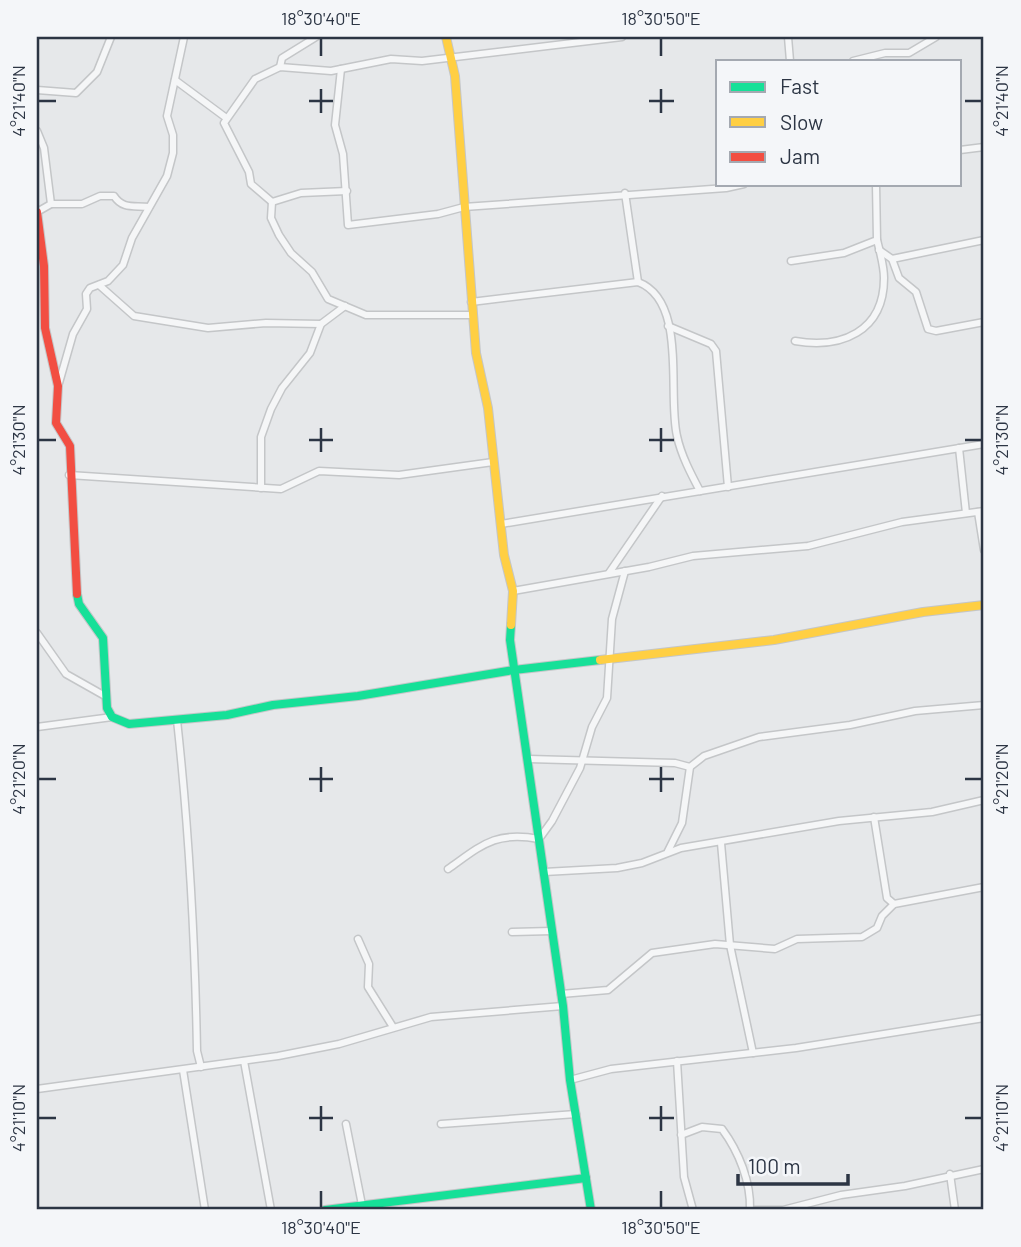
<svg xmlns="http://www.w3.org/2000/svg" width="1021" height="1247" viewBox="0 0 1021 1247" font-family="Barlow,sans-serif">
<rect width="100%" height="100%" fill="#e6e8ea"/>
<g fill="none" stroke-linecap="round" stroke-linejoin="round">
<defs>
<g id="street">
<path d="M788,37L790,61"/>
<path d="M853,61L885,53H909L936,37"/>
<path d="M280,67L282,58L316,37"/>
<path d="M341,69L335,125L343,154L348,225L438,214L464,207L726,188L744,184"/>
<path d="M175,80L225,117"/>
<path d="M37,90L76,93L97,72L111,37"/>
<path d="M37,131L44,148L51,204"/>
<path d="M960,150L984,147"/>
<path d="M625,193L638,282"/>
<path d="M272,202L251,184L249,172L224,123L255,79L280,67L331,71L391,59L422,61L622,37"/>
<path d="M272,202L271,218L279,235L291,253L312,272L328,299L366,315H472"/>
<path d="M272,202L301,193L347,191"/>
<path d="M37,212L51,204H82L100,196H114C123,210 135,205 149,207"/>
<path d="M879,250L892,259L899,278L916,292L928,329L936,331L984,322"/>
<path d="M892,259L984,240"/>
<path d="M791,261L844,253L877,240L876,184"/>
<path d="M99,285L134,316L208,328L266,323L321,324"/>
<path d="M471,302L638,282C688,301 667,394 677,436C681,455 691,474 700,491"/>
<path d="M668,326L711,344L716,351L728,487"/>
<path d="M795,341C841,349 884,332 884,278C884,266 880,252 877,240"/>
<path d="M59,383L73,334L87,309L86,294L90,288L108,281L123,265L132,238L167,176L173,153V135L167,116L184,37"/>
<path d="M959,448L966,513"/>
<path d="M69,475L281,489L319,471L399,475L493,462"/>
<path d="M261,488V437L271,409L282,388L310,353L321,324L345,306"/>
<path d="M978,512L984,550"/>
<path d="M501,524L984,444"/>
<path d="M609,573L662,496"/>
<path d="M513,591L649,567L693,556L808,546L902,522L984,511"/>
<path d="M37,633L66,674L105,696"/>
<path d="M177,720C189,830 195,940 197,1051L201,1067"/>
<path d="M37,727L112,717"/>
<path d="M529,759L675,763L690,767"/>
<path d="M874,817L887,898L894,904"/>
<path d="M721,843L730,945L753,1053"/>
<path d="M668,851L682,823L690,767L704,756L759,737L850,725L915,711L984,705"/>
<path d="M448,869C482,845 495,831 539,839L552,821L580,768L592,727L607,698L612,619L625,571"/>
<path d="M544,872L617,868L642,863L681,848L839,821L932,812L984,800"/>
<path d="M512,932L552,931"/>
<path d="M358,939L369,964L368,987L393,1027"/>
<path d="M561,994L608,990L652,953L715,944L775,949L797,939L862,937L877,928L882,916L894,904L984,887"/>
<path d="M244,1061L271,1210"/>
<path d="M677,1061L684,1177L693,1210"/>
<path d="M183,1070L205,1210"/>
<path d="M570,1080L611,1069L796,1048L984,1018"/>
<path d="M37,1089L278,1056L339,1044L431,1017L563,1006"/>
<path d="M346,1124L363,1210"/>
<path d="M441,1124L576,1114"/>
<path d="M681,1135L702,1127L722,1129C739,1152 751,1182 750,1210"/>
<path d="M950,1174L955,1210"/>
<path d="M754,1210H783L841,1195L905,1186L984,1169"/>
</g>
<g id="fast">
<path d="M77,594L79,604L103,638L107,708L112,717L129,724L227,715L273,705L358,696L514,670L600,660"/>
<path d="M511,625L510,640L563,1006L570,1080L591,1210"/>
<path d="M325,1210L586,1178"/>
</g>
<g id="slow">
<path d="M446,37L455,76L476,353L488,408L504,555L513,591L511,625"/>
<path d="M600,660L774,640L923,612L984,605"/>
</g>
<path id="jam" d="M37,212L44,266L45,328L58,386L56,423L70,446L77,594"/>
</defs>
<!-- street casing -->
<use href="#street" stroke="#c4c6c8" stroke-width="9"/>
<!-- fast casing -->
<use href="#fast" stroke="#c4c6c8" stroke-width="10"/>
<!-- slow casing -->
<use href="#slow" stroke="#c4c6c8" stroke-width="10"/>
<!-- jam casing -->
<use href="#jam" stroke="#c4c6c8" stroke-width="10"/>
<!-- street -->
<use href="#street" stroke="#f5f6f7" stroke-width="6"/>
<!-- fast -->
<use href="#fast" stroke="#16e098" stroke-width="8"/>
<!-- slow -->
<use href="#slow" stroke="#ffcf43" stroke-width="8"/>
<!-- jam -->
<use href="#jam" stroke="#f24e42" stroke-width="8"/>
</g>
<!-- ticks -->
<path fill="none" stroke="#2c3544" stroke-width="2.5" d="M321,38V56M661,38V56M321,89V113M661,89V113M38,101H56M309,101H333M649,101H674M965,101H982M321,428V452M661,428V452M38,440H56M309,440H333M649,440H674M965,440H982M321,767V792M661,767V792M38,779H56M309,779H333M649,779H674M965,779H982M321,1106V1131M661,1106V1131M38,1118H56M309,1118H333M649,1118H674M965,1118H982M321,1191V1208M661,1191V1208"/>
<!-- border -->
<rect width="1021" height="1247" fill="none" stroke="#f4f6f9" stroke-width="77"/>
<!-- legend -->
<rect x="716" y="60" width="245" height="126" fill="#f4f6f9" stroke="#a4a9b1" stroke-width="2"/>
<rect x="730" y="82" width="35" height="10" fill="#16e098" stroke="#a4a9b1" stroke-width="2"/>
<text x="780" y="94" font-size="21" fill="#2c3544">Fast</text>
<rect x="730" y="117" width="35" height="10" fill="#ffcf43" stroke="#a4a9b1" stroke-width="2"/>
<text x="780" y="130" font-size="21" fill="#2c3544">Slow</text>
<rect x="730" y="152" width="35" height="10" fill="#f24e42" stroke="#a4a9b1" stroke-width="2"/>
<text x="780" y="164" font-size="21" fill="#2c3544">Jam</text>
<!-- scale -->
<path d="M738 1174v10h110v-10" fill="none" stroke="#2c3544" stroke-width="3.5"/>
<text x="748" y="1174" font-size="21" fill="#2c3544" stroke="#f4f6f9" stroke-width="5" paint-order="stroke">100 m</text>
<rect x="38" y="38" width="944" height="1170" fill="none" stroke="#2c3544" stroke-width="2.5"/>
<g font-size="18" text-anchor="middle" fill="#2c3544">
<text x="321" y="25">18°30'40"E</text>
<text x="661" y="25">18°30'50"E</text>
<text transform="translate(19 101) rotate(-90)" y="6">4°21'40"N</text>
<text transform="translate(1002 101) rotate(-90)" y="6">4°21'40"N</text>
<text transform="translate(19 440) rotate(-90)" y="6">4°21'30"N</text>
<text transform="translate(1002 440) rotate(-90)" y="6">4°21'30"N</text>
<text transform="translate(19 779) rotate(-90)" y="6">4°21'20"N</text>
<text transform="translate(1002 779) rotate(-90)" y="6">4°21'20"N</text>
<text transform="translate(19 1118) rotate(-90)" y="6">4°21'10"N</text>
<text transform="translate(1002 1118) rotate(-90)" y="6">4°21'10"N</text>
<text x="321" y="1234">18°30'40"E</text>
<text x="661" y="1234">18°30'50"E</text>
</g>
</svg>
